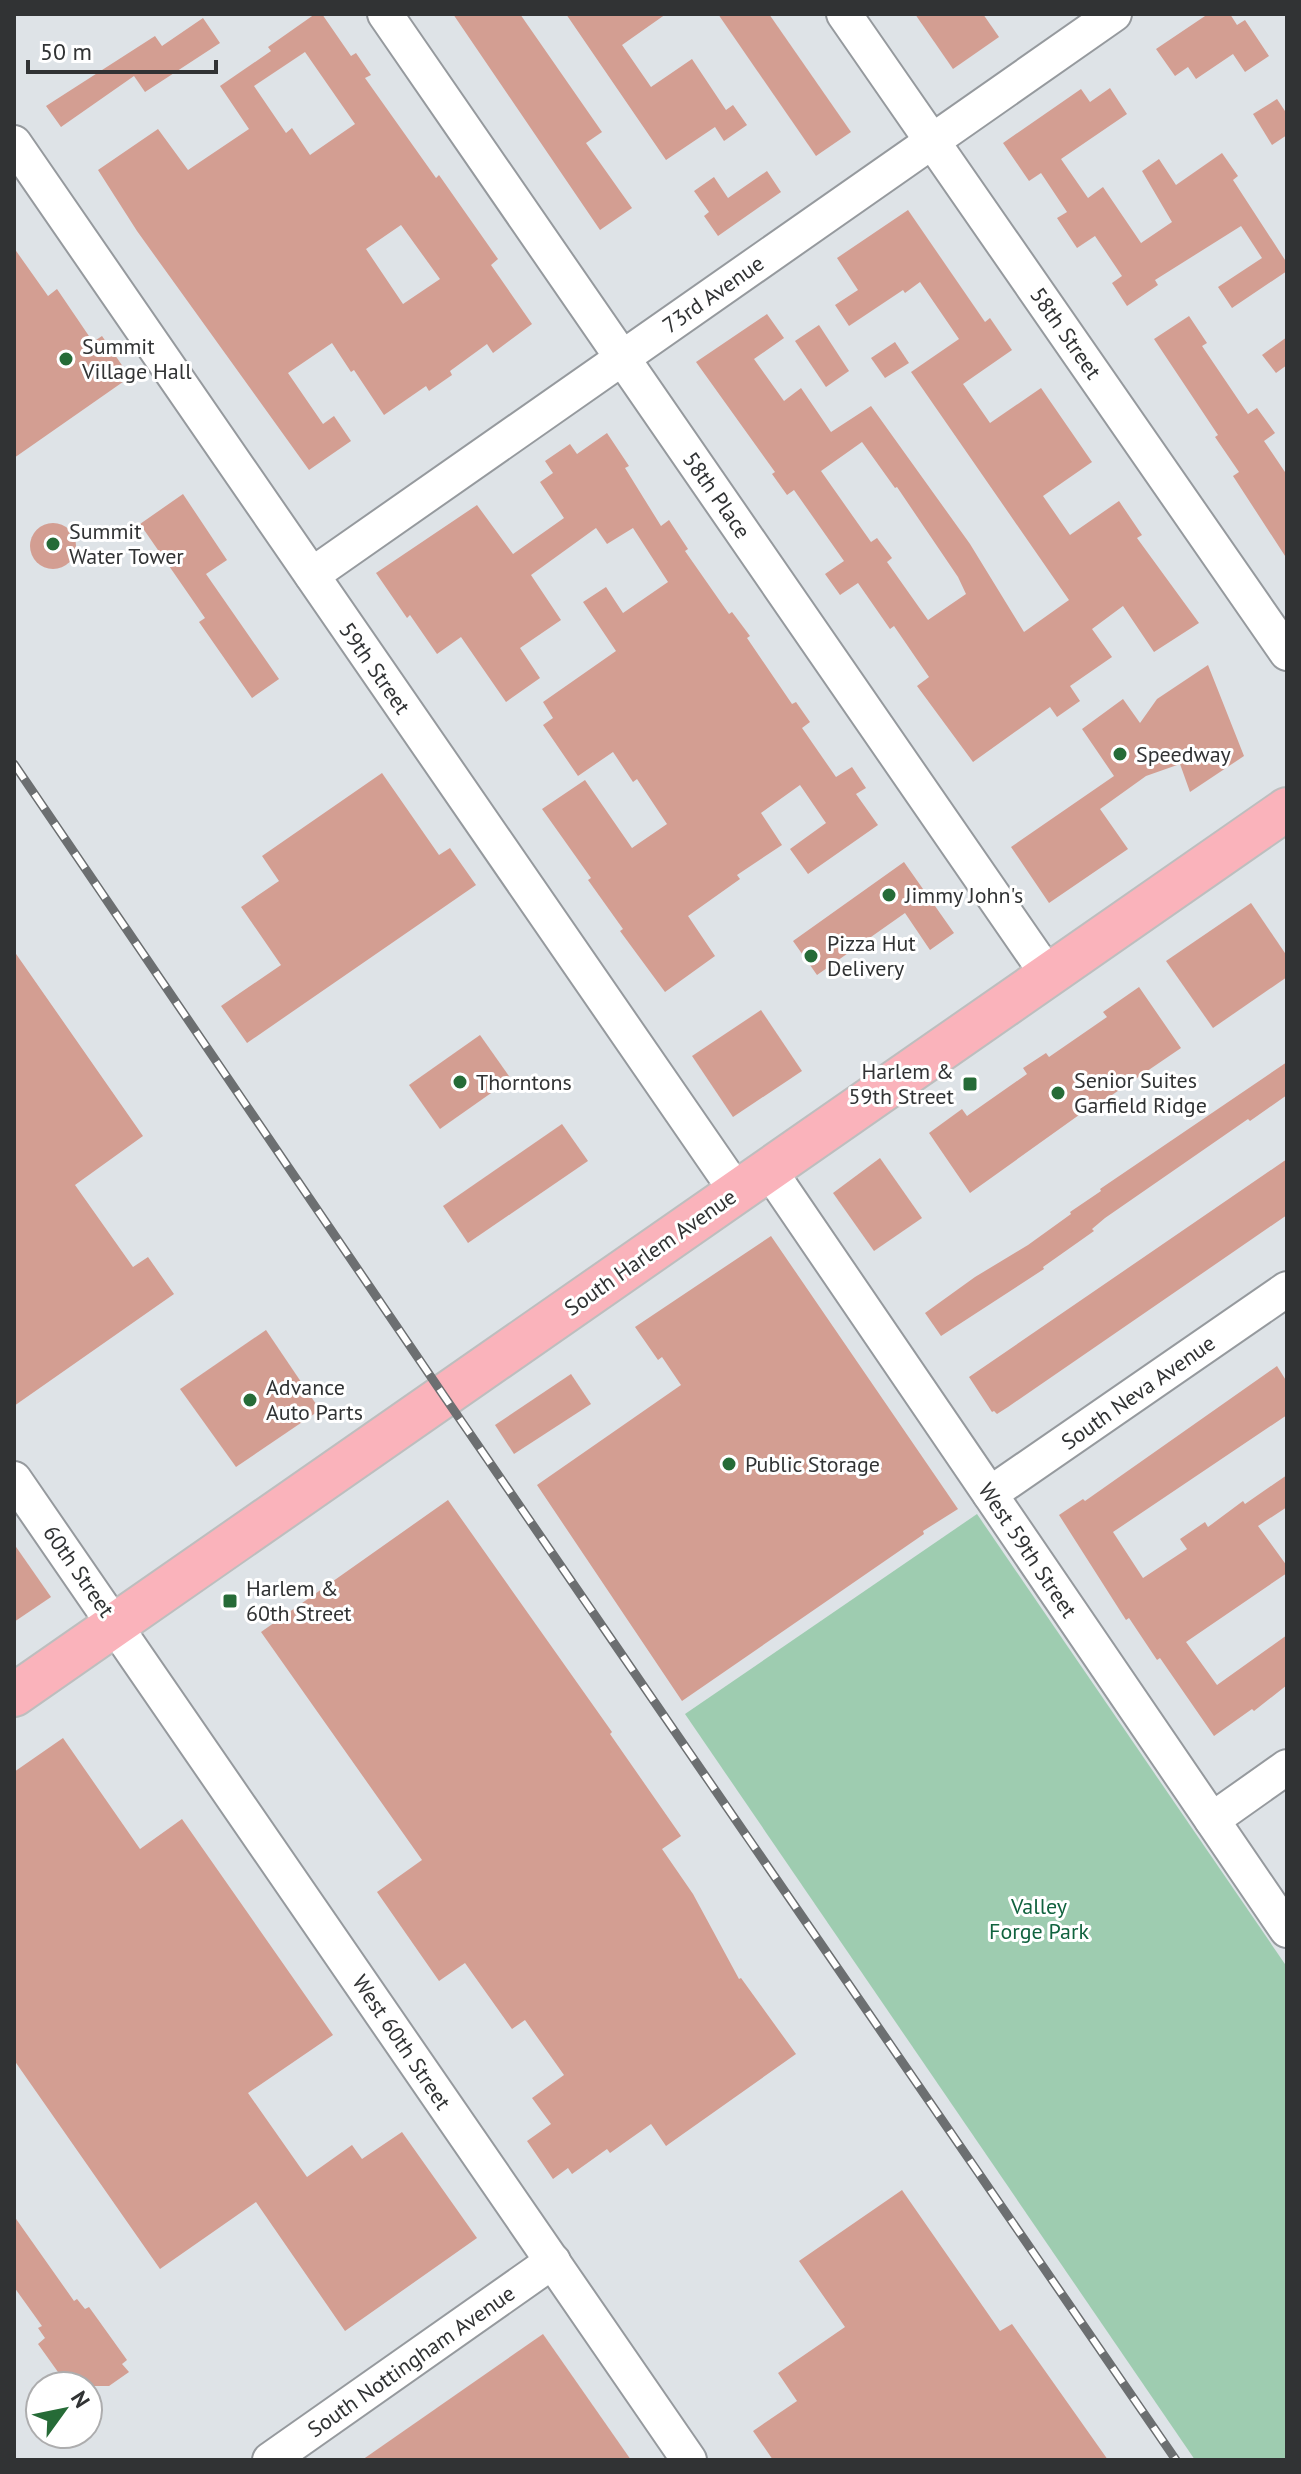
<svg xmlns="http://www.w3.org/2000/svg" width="1301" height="2474" viewBox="0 0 1301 2474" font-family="'PT Sans',sans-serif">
<rect width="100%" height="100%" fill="#dee3e7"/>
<!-- green -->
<path fill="#9eccb0" d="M977,1514L1287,1967V2460H1195L685,1714Z"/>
<!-- building -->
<g fill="#d39e92" fill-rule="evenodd">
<path d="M315,14H322L351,56L356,53L371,75L365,78L436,178L439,175L498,259L491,265L532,324L493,353L487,344L450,371L452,375L429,391L426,386L384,415L354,370L351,372L332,343L288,373L323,424L334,416L351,441L309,470L137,231L98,170L158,129L188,170L249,129L220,86L271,51L268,47ZM305,52L355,124L310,155L292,128L286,133L254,86ZM401,225L440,279L403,304L366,249Z"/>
<path d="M453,14H520L602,132L586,143L632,208L600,230Z"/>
<path d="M566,14H666L622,45L651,87L692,59L726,110L733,105L747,125L724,141L715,127L666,160Z"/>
<path d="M718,14H769L851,132L816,156Z"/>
<path d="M915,14H983L999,37L953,69Z"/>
<path d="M1208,14H1230L1237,25L1245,20L1269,56L1245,72L1233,54L1196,79L1188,67L1175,76L1156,49Z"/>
<path d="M203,18L220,43L145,92L134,76L61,127L46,106L155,36L162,46Z"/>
<path d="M1110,88L1127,114L1061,159L1088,198L1103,187L1141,243L1172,222L1142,171L1159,159L1176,185L1222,153L1238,176L1233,180L1287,263V271L1232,308L1218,287L1262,258L1241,226L1155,280L1158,285L1127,306L1112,283L1122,276L1095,236L1077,248L1057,218L1067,212L1041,173L1029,181L1003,143L1081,89L1090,102Z"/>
<path d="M1277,99L1287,114V135L1272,145L1253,114Z"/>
<path d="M767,171L781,192L718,236L704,216L709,212L694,191L714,177L728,198Z"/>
<path d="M908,210L985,322L990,318L1012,350L963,384L990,423L1041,388L1092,462L1043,496L1070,535L1119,501L1142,535L1137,538L1199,623L1154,652L1123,606L1092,629L1112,657L1070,686L1080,701L1057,717L1050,707L973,762L917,686L929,677L894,626L890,629L858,583L840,595L825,574L844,561L794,490L787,495L772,474L775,472L696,362L767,314L784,338L754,359L784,401L801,388L831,432L871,406L970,544L1024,632L1069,600L911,372L959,339L920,282L905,293L903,290L849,326L835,305L858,290L837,258ZM862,442L895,488L897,487L958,577L966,594L928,620L887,562L892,558L877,538L871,542L821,471Z"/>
<path d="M14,248L48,296L57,289L93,342L102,336L130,377L14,458Z"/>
<path d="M1189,316L1207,343L1202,346L1248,414L1257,408L1275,433L1264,441L1287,475V559L1233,476L1239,472L1215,437L1218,435L1154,339Z"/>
<path d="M819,325L849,371L826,387L795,341Z"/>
<path d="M1287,337V365L1276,373L1262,355Z"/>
<path d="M895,342L909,363L885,378L871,358Z"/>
<path d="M607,433L629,466L625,468L661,526L669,520L688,549L685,551L729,614L732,612L750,636L747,638L792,704L796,702L810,722L802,728L836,777L852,767L866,788L856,794L878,825L808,874L790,849L826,823L800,785L761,813L782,845L737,875L740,879L688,916L715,956L665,992L620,931L623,929L588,880L591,878L542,809L585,780L632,848L667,824L637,779L633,782L613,752L578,776L543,725L553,718L543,702L616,651L583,602L606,587L623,613L668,582L633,528L607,544L596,528L531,575L561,620L520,648L540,678L506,702L461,637L437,654L410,615L407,618L376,573L477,505L513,554L564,518L540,482L553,473L545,461L570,444L577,454Z"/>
<path d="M183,494L227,560L206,574L279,679L252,698L199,622L205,618L140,524Z"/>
<circle cx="53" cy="546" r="23"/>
<path d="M1208,665L1244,756L1190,792L1180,764L1146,776L1100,809L1128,849L1049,903L1011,847L1114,776L1082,729L1123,699L1140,723L1157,699Z"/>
<path d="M382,773L439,855L450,848L476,885L247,1043L221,1006L281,965L241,907L279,881L262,856Z"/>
<path d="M904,862L954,933L930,950L905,913L817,975L793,941Z"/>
<path d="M1251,903L1287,956V977L1213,1028L1166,961Z"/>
<path d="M14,951L143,1136L75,1185L133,1267L148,1257L174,1294L14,1406Z"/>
<path d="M1139,987L1181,1048L1087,1112L1086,1110L970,1193L929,1133L962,1109L967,1116L1027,1074L1023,1068L1046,1053L1049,1057L1107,1017L1103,1012Z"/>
<path d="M761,1010L802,1071L733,1117L692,1056Z"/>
<path d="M480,1035L511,1079L440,1129L409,1085Z"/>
<path d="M1287,1062V1095L1250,1121L1248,1119L1105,1218L1092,1229L1094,1231L1043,1267L1044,1269L941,1336L925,1313L975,1277L1028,1245L1071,1214L1070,1212L1101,1191L1100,1189Z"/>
<path d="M562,1124L588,1161L468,1243L443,1206Z"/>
<path d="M880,1158L922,1218L874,1251L833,1193Z"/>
<path d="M1287,1159V1215L1008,1407L997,1414L994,1411L992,1412L969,1377Z"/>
<path d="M771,1236L958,1509L923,1531L924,1534L682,1701L537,1485L681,1385L662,1357L658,1360L635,1327Z"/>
<path d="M266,1330L320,1410L236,1467L180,1389Z"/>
<path d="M1277,1366L1287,1382V1415L1113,1532L1143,1578L1187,1549L1180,1539L1205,1522L1208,1527L1243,1501L1245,1504L1287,1475V1507L1258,1526L1287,1566V1573L1186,1642L1217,1685L1287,1635V1685L1254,1711L1252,1709L1214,1736L1160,1658L1157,1660L1129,1618L1126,1620L1059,1515L1083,1499L1085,1501Z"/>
<path d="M571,1374L591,1404L514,1454L495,1425Z"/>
<path d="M448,1500L612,1732L610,1734L681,1836L662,1849L693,1894L739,1979L741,1978L796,2054L666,2146L651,2124L610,2153L607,2149L572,2174L568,2168L553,2179L527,2141L551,2124L532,2098L564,2075L525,2020L512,2029L465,1963L439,1981L377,1892L422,1860L261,1632Z"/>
<path d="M14,1544L51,1597L14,1622Z"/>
<path d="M63,1738L140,1849L182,1819L333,2035L248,2093L307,2177L352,2145L362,2159L402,2132L477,2238L345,2331L256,2202L160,2269L14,2060V1772Z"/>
<path d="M902,2190L1000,2331L1012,2324L1108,2460H773L753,2431L797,2401L778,2373L845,2327L799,2261Z"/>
<path d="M14,2216L74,2301L77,2299L85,2309L89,2307L127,2360L122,2364L129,2372L109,2386H68L38,2344L45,2338L38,2328L42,2326L14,2287Z"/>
<path d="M543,2334L631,2460H362Z"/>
</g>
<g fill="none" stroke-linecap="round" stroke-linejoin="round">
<defs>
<g id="minor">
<path d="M385,14L1048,975"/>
<path d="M844,14L1287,653"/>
<path d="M14,143L737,1192"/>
<path d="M312,575L1114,14"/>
<path d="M769,1170L1287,1930"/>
<path d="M14,1479L689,2460"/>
<path d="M990,1494L1287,1289"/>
<path d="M1212,1820L1287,1767"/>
<path d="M270,2460L553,2261"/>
</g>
<path id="major" d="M14,1695L1287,809"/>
</defs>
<!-- minor casing -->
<use href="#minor" stroke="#969a9e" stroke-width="38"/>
<!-- major casing -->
<use href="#major" stroke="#bdbebe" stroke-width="46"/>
<!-- minor -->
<use href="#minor" stroke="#fff" stroke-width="34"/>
<!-- major -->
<use href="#major" stroke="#fab3bb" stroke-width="42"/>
<defs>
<path id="rail" d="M14,764L444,1396L1176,2460"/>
</defs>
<!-- rail casing -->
<use href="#rail" stroke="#6c6f71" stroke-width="9"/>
<!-- rail -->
<use href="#rail" stroke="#fff" stroke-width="6" stroke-dasharray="18" stroke-linecap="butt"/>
</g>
<!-- markers -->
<g fill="#266b37" stroke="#fff" stroke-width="3">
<circle cx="66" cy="359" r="8"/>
<circle cx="53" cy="544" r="8"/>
<circle cx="1120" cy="754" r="8"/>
<circle cx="889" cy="895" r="8"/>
<circle cx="811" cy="956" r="8"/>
<circle cx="460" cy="1082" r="8"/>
<rect x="962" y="1076" width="16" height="16" rx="4"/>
<circle cx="1058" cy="1093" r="8"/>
<circle cx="250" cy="1400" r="8"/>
<circle cx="729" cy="1464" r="8"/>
<rect x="222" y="1593" width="16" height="16" rx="4"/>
</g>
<g text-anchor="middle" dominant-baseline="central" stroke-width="6" stroke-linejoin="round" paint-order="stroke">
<!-- street labels -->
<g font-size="22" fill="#313334" stroke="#fff">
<text transform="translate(713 294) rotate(-35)">73rd Avenue</text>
<text transform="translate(1066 333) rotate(55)">58th Street</text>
<text transform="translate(717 495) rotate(55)">58th Place</text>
<text transform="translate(375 668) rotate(55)">59th Street</text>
<text transform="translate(650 1252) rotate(-35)">South Harlem Avenue</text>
<text transform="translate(1138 1392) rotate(-35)">South Neva Avenue</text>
<text transform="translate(1028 1550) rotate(56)">West 59th Street</text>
<text transform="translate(79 1571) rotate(55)">60th Street</text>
<text transform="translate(402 2042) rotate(56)">West 60th Street</text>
<text transform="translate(411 2361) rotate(-35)">South Nottingham Avenue</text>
</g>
<!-- poi labels -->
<g font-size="22" fill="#313334" stroke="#fff" text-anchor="start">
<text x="82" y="346">Summit<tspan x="82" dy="25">Village Hall</tspan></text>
<text x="69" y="531">Summit<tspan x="69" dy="25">Water Tower</tspan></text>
<text x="1136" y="754">Speedway</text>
<text x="905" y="895">Jimmy John's</text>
<text x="827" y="943">Pizza Hut<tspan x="827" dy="25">Delivery</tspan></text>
<text x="954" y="1071" text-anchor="end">Harlem &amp;<tspan x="954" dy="25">59th Street</tspan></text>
<text x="1074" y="1080">Senior Suites<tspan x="1074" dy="25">Garfield Ridge</tspan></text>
<text x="476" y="1082">Thorntons</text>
<text x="266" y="1387">Advance<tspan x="266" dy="25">Auto Parts</tspan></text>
<text x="745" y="1464">Public Storage</text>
<text x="246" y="1588">Harlem &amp;<tspan x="246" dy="25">60th Street</tspan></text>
</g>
<!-- park labels -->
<g font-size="22" fill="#11633f" stroke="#fff">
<text x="1039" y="1906">Valley<tspan x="1039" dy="25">Forge Park</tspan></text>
</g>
</g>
<!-- border -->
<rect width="1301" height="2474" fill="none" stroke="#313334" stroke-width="32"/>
<!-- north arrow -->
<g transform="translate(64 2410) rotate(57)"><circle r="38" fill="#ffffff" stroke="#adadae" stroke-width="2"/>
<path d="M0-6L14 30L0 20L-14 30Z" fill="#266b37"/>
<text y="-12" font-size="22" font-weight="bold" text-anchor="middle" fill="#313334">N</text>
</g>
<!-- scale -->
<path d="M28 60v12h188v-12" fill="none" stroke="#313334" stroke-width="4"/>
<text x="40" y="60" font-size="24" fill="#313334" stroke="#ffffff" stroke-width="6" paint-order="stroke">50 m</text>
</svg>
